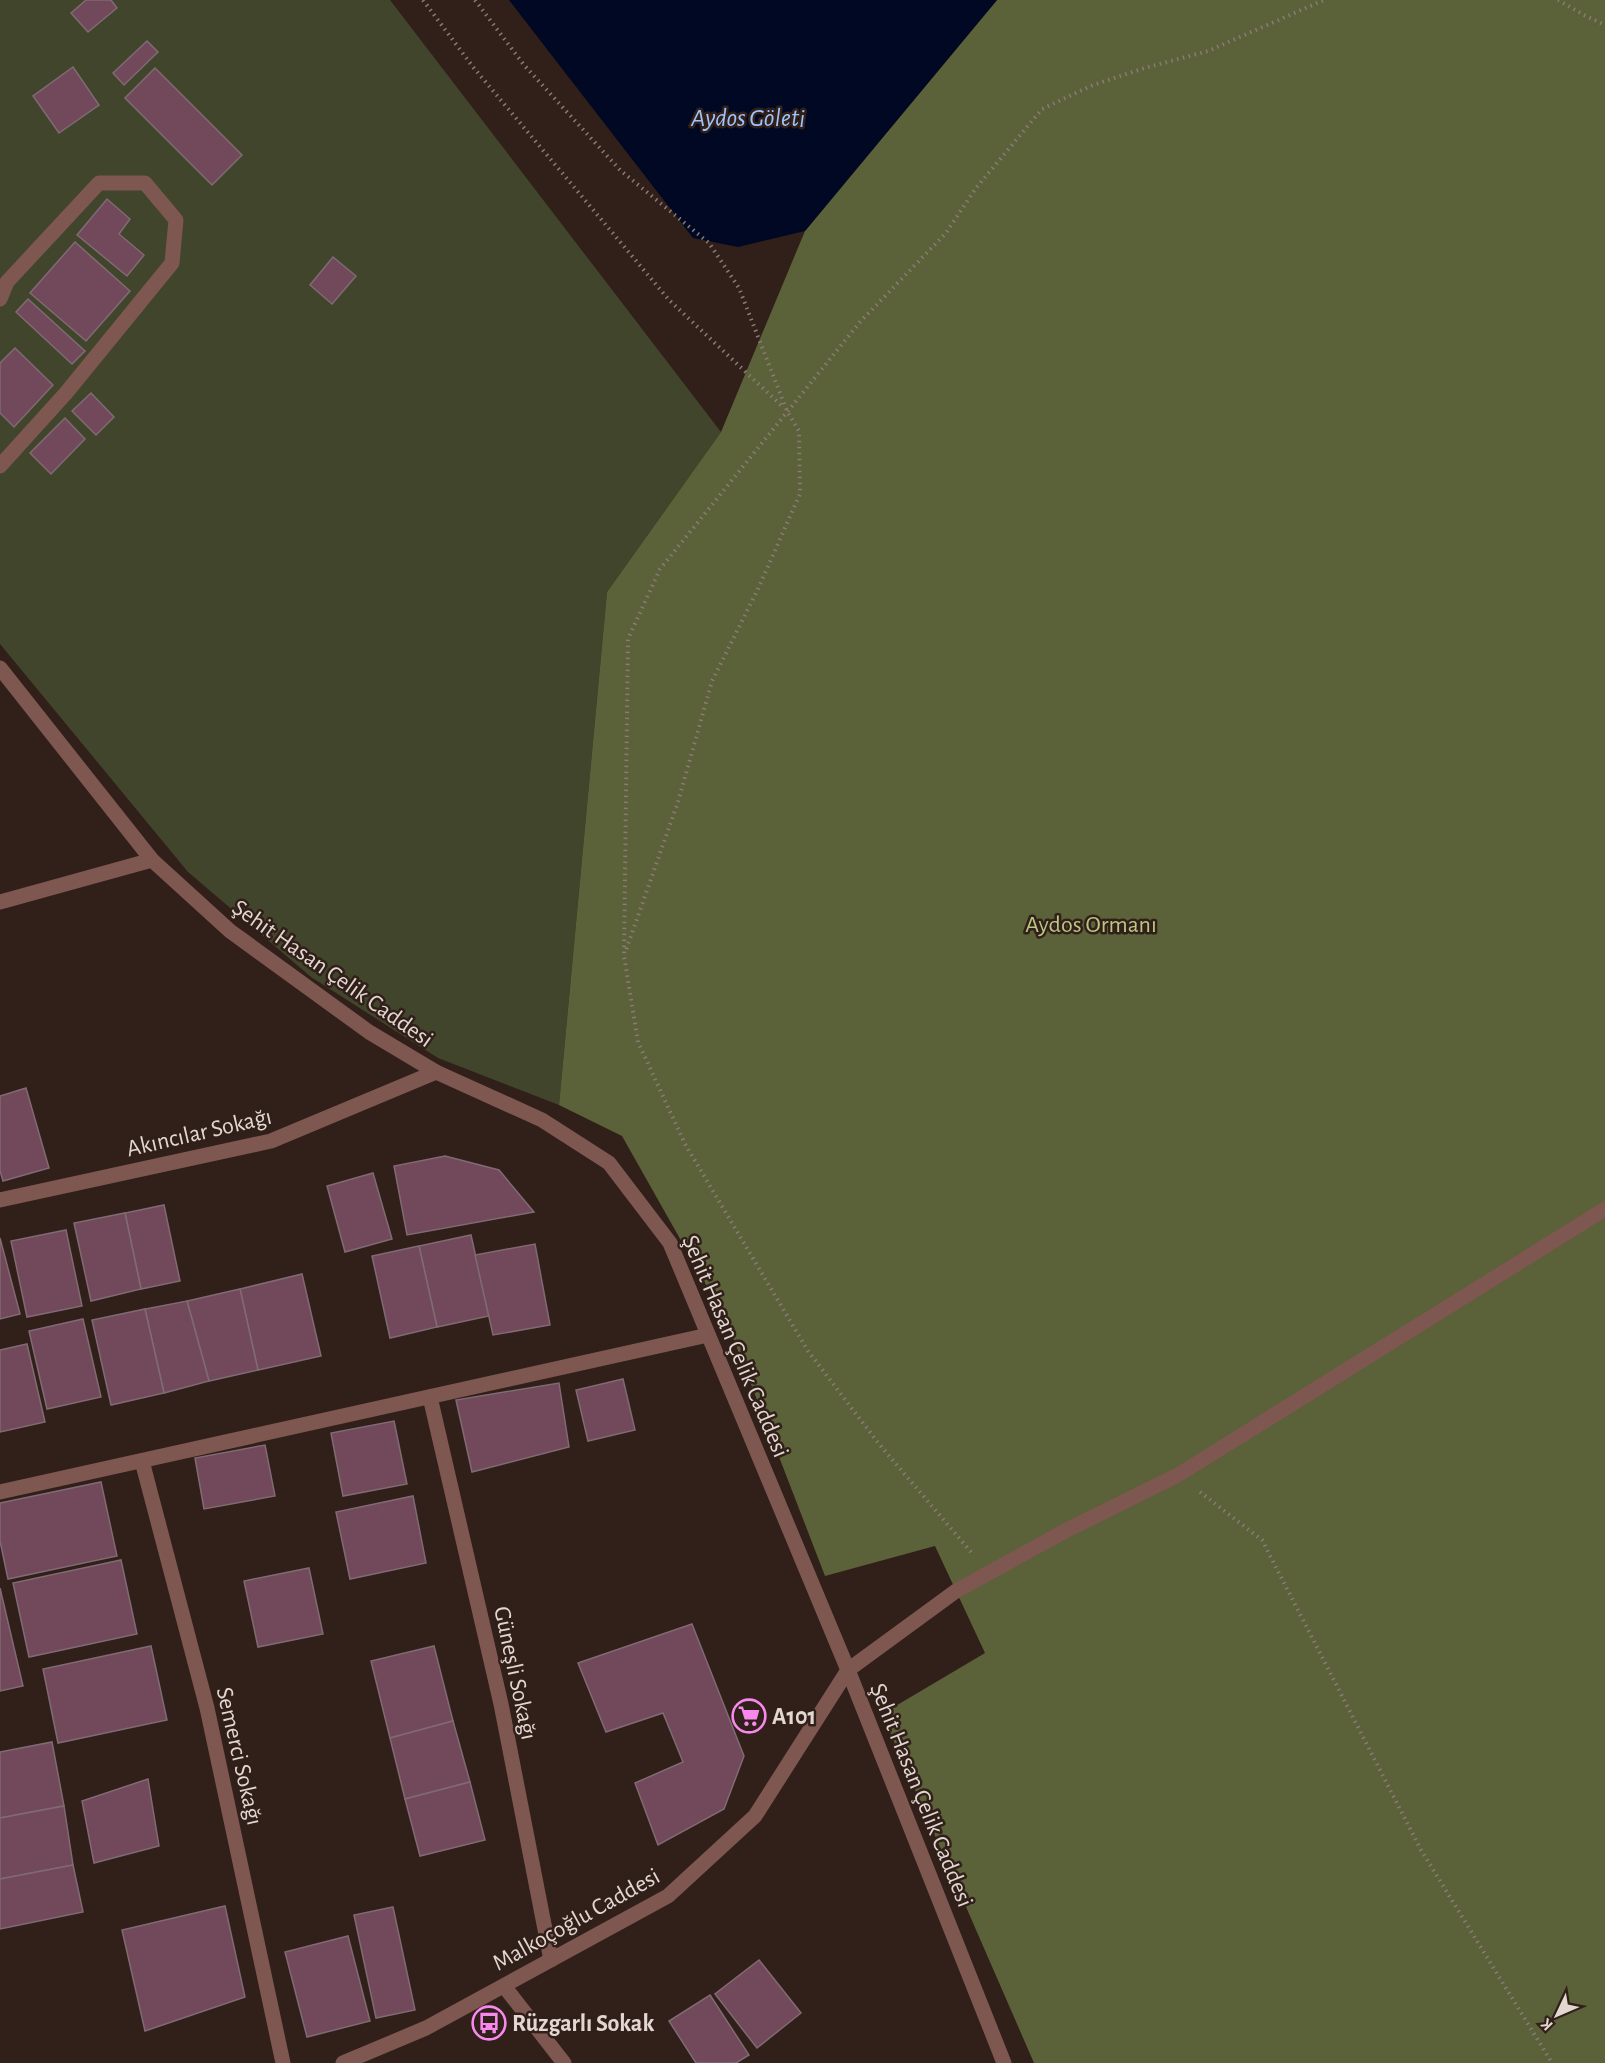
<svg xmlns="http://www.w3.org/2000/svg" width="1605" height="2063" viewBox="0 0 1605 2063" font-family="'Alegreya Sans',sans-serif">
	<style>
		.green { fill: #40452c }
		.forest { fill: #5b6138 }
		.water { fill: #000823 }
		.building { fill: #71495b; stroke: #806a73; stroke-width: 1.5 }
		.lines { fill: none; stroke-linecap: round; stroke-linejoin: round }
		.path { stroke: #8a7b76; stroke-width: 4; stroke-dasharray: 1.5 4.5; stroke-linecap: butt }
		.minor { stroke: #7f5751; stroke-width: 15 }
		.labels { text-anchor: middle; stroke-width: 5; stroke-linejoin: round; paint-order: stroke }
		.park-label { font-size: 24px; fill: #bac681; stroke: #311f19 }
		.street-label { font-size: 24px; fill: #e3d7d2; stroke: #311f19 }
		.poi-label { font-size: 24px; font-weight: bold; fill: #e3d7d2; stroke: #311f19; text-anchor: start }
		.water-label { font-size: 26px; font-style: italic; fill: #9fc3fd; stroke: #311f19 }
	</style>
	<rect width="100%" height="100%" fill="#311f19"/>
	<polygon class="green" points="0,0 390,0 721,432 607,592 559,1105 438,1058 311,977 188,872 0,644"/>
	<polygon class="forest" points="997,0 1605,0 1605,2063 1034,2063 882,1714 985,1653 935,1546 825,1576 727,1322 622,1136 559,1105 607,592 721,432 805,231"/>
	<polygon class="water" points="509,0 997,0 805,231 738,247 693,238"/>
	<g class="building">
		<polygon points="86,0 111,0 117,8 88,32 71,13"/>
		<polygon points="147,41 158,52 124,85 113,73"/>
		<polygon points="73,67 99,105 59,133 33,96"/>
		<polygon points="155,68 242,155 212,185 125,98"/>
		<polygon points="107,199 130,219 119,234 144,255 127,276 77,235"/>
		<polygon points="75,242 130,291 86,341 30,293"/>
		<polygon points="333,257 356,276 332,304 310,285"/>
		<polygon points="28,299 85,351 72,364 16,312"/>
		<polygon points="15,348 53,385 14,427 0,413 0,363"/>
		<polygon points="91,393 114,417 96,435 72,411"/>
		<polygon points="65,418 85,439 51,474 30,453"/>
		<polygon points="26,1088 49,1168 3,1181 0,1171 0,1096"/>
		<polygon points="445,1156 499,1170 534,1212 407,1235 394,1166"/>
		<polygon points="373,1173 392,1239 345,1252 327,1186"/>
		<polygon points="164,1205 180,1281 141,1289 125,1213"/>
		<polygon points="125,1213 141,1289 91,1301 74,1223"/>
		<polygon points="66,1230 82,1306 27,1317 11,1241"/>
		<polygon points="471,1235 489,1316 437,1327 419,1246"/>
		<polygon points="0,1238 20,1314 0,1319"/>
		<polygon points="535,1244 550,1325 493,1335 475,1255"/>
		<polygon points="419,1246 437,1327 390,1338 372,1256"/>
		<polygon points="302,1274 321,1356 258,1370 240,1289"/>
		<polygon points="240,1289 258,1370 209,1381 187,1301"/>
		<polygon points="187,1301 209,1381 164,1393 145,1309"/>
		<polygon points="145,1309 164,1393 111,1405 92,1320"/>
		<polygon points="83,1319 101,1397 47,1409 29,1331"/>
		<polygon points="27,1344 45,1422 0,1432 0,1350"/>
		<polygon points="623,1379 635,1430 588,1441 576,1390"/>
		<polygon points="559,1383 569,1447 472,1472 456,1400"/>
		<polygon points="394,1421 407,1484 343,1496 331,1433"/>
		<polygon points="265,1445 275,1496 204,1509 195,1458"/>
		<polygon points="101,1482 117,1556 8,1579 0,1541 0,1503"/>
		<polygon points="413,1496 426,1563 350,1579 336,1512"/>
		<polygon points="121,1560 137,1634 29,1657 13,1583"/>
		<polygon points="309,1568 323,1634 258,1647 244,1581"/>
		<polygon points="0,1588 23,1686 0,1691"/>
		<polygon points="692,1624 744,1756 724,1809 658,1845 635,1783 683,1762 663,1713 606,1732 578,1663"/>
		<polygon points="151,1646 167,1720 58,1743 43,1669"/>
		<polygon points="434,1646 453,1721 390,1738 371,1661"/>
		<polygon points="453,1721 470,1782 405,1799 390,1738"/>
		<polygon points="52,1742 64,1806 0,1818 0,1752"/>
		<polygon points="148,1779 159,1846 94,1863 82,1801"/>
		<polygon points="470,1782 485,1840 420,1856 405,1799"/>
		<polygon points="64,1806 73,1865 0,1879 0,1818"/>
		<polygon points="73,1865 83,1912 0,1929 0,1879"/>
		<polygon points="225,1906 245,1997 145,2031 122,1930"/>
		<polygon points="393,1907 415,2010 376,2018 354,1915"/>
		<polygon points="348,1936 370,2021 307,2037 285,1952"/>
		<polygon points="759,1960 801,2013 757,2048 715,1994"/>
		<polygon points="710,1995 749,2055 736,2063 696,2063 669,2021"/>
	</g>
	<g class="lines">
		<g class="path">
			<polyline points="423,0 473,67 669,300 784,408"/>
			<polyline points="475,0 524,65 620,170 709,243 739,288 787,411 799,431 800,494 757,591 712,681 678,802 625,953"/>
			<polyline points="1558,0 1584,15 1605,25"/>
			<polyline points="1200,1492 1262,1540 1421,1850 1552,2063"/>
			<polyline points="971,1552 879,1444 808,1351 685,1144 638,1042 624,956 628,639 660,569 860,322 946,233 976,188 1042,109 1093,85 1145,68 1208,51 1324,0"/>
		</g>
		<g class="minor">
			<polyline points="0,299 7,282 99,183 145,183 176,220 172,263 66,393 0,466"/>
			<polyline points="0,668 152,860 230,931 369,1032 436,1072 542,1120 609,1163 670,1243 848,1670 1004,2063"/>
			<polyline points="0,902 152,860"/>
			<polyline points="0,1200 271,1141 436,1072"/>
			<polyline points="430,1397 501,1704 551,1960"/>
			<polyline points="142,1461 207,1708 283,2063"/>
			<polyline points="0,1492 708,1335"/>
			<polyline points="504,1986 564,2063"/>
			<polyline points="343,2063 426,2028 668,1896 755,1816 848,1670 956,1591 1065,1531 1178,1475 1605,1209"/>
		</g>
	</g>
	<defs>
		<g id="supermarket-ring" transform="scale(1.725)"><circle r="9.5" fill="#311f19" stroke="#f788ec" stroke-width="1.5"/><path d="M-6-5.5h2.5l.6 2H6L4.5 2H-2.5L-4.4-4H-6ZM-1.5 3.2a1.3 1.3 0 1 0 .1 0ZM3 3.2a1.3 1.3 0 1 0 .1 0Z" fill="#f788ec"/></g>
		<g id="bus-ring" transform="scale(1.725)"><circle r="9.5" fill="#311f19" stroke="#f788ec" stroke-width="1.5"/><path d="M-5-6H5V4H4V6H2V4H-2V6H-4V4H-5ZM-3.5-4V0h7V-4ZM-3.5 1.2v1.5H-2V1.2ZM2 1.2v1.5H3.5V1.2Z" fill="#f788ec"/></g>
	</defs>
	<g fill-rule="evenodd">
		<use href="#supermarket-ring" x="749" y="1716"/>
		<use href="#bus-ring" x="489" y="2023"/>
	</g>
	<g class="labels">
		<g class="park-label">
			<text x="1091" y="932">Aydos Ormanı</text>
		</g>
		<g class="street-label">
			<text transform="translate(333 973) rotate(35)" y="8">Şehit Hasan Çelik Caddesi</text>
			<text transform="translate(199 1132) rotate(-13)" y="8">Akıncılar Sokağı</text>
			<text transform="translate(736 1346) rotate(67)" y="8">Şehit Hasan Çelik Caddesi</text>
			<text transform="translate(516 1673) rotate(78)" y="8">Güneşli Sokağı</text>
			<text transform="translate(240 1756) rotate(77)" y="8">Semerci Sokağı</text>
			<text transform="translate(922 1795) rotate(68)" y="8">Şehit Hasan Çelik Caddesi</text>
			<text transform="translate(576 1919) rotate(-29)" y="8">Malkoçoğlu Caddesi</text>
		</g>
		<g class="poi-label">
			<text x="772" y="1724">A101</text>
			<text x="512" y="2031">Rüzgarlı Sokak</text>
		</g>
		<g class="water-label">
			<text x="748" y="126">Aydos Göleti</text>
		</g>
	</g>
	<g transform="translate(1557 2015) rotate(226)" stroke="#311f19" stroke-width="4.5" paint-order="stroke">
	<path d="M0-4.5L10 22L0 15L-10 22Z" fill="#e3d7d2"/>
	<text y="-9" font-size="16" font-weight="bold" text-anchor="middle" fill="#e3d7d2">K</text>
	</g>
</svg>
